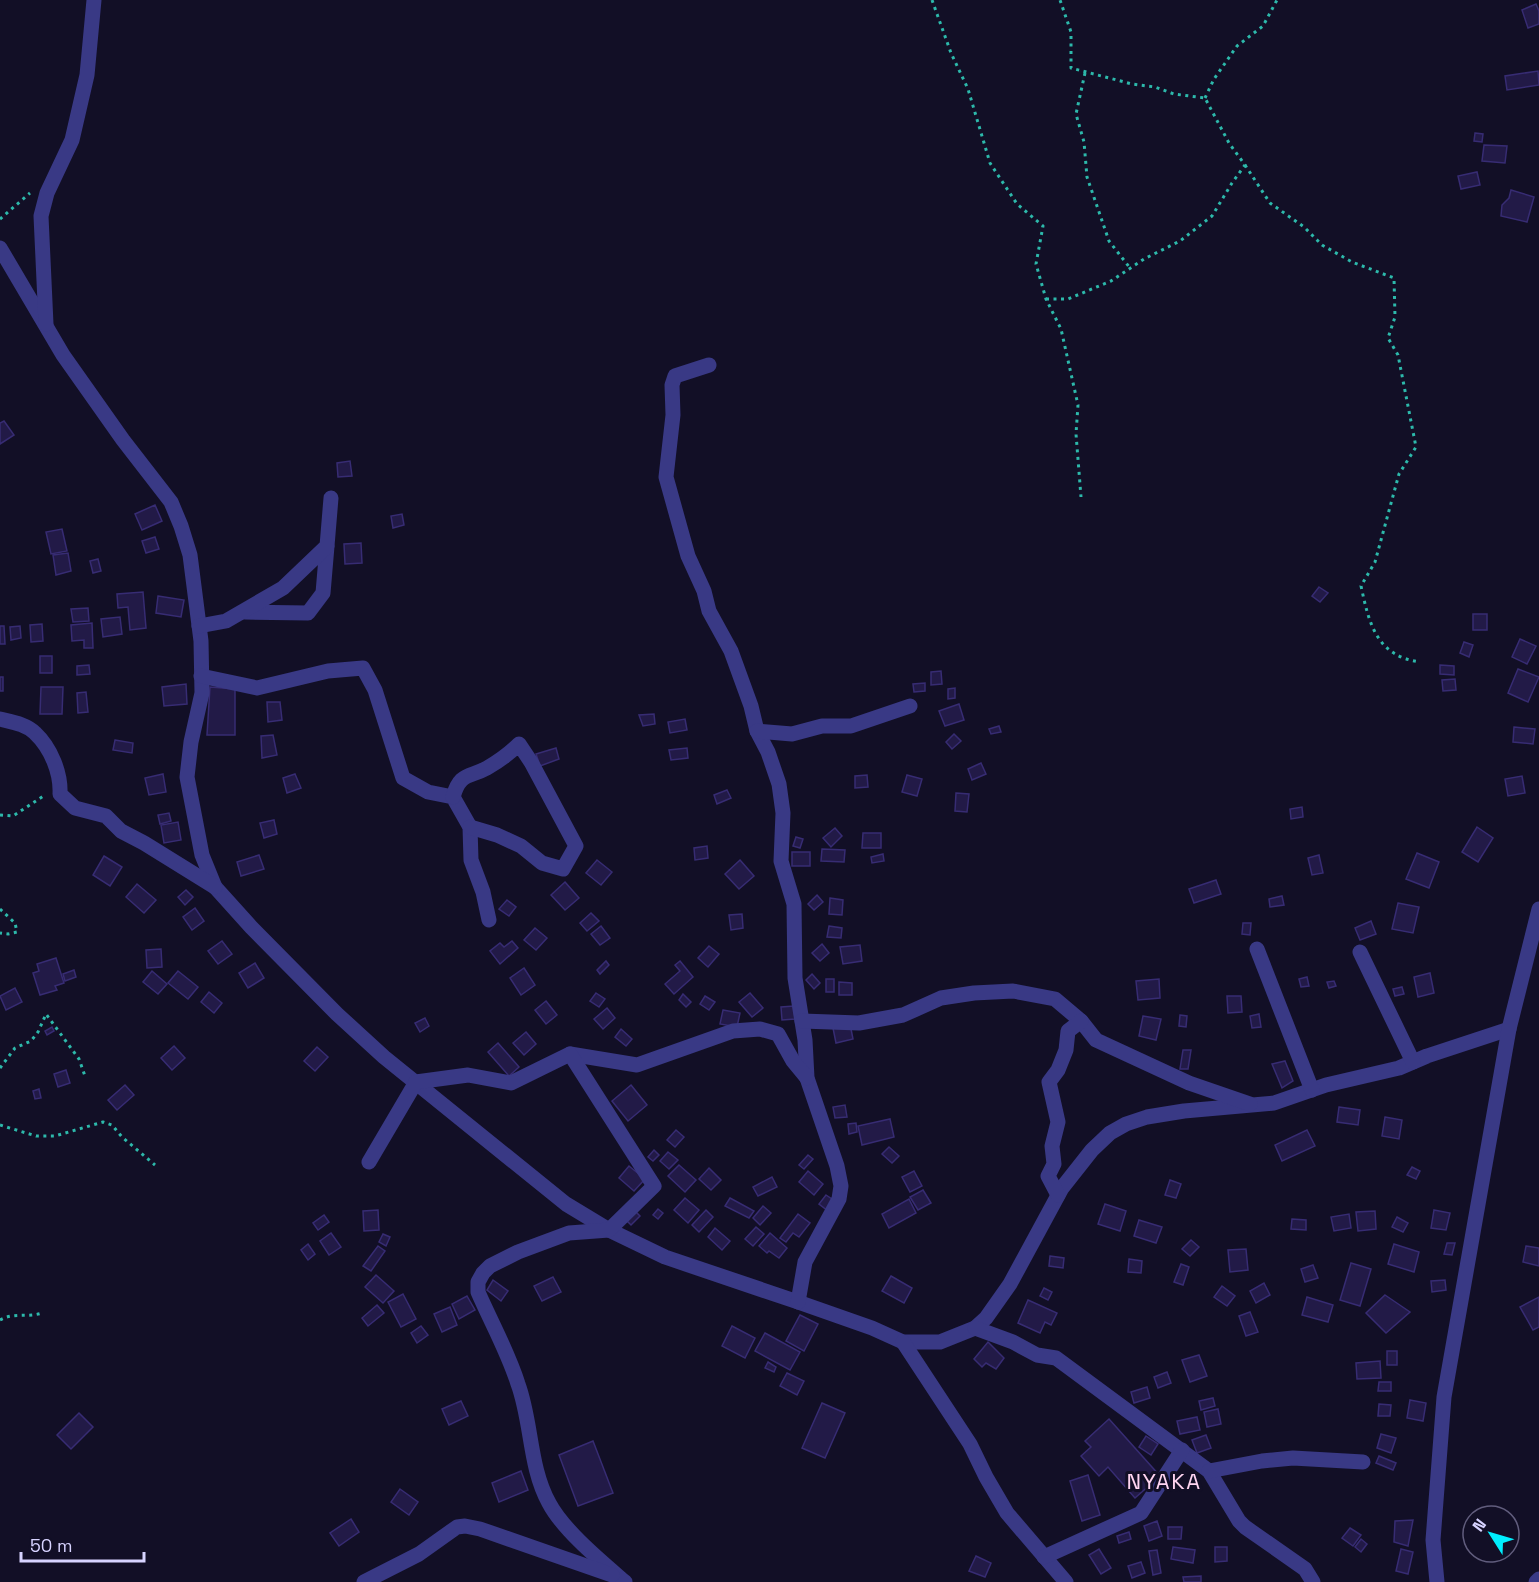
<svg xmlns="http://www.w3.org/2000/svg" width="1539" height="1582" viewBox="0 0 1539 1582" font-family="'Space Grotesk',sans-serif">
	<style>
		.building { fill: #221a47; stroke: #372c73; stroke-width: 1.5 }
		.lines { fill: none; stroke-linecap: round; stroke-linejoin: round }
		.path { stroke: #2db9ab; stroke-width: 3; stroke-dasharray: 3 4.5; stroke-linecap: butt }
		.minor { stroke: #393985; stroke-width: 15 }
		.labels { text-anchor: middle; stroke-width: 6; stroke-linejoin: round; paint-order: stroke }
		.quarter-label { font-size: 22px; letter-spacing: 1.5px; fill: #ffd5f1; stroke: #120f26 }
	</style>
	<rect width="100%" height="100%" fill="#120f26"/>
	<g class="building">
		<polygon points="1536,4 1539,11 1539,24 1528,28 1522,10"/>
		<polygon points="1538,71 1539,85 1507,90 1505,76"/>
		<polygon points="1475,133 1483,134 1482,142 1474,141"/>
		<polygon points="1484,145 1507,146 1505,163 1482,161"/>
		<polygon points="1477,172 1480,185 1461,189 1458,176"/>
		<polygon points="1511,190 1534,197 1527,222 1501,216 1502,205 1509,198"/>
		<polygon points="4,421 14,435 0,444 0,423"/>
		<polygon points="350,461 352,476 338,477 337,463"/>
		<polygon points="155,505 162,521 142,530 135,514"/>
		<polygon points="402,514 404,525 393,528 391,516"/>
		<polygon points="62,529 67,551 51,554 46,532"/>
		<polygon points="155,537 159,549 146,553 142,541"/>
		<polygon points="361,543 362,563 345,564 344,544"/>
		<polygon points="68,553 71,571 56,575 53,555"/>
		<polygon points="98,559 101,571 93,573 90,561"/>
		<polygon points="1319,587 1328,593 1320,602 1312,596"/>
		<polygon points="143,592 146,628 130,630 128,607 118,608 117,594"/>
		<polygon points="158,596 184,600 181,617 156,613"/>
		<polygon points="88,608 89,621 73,622 71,609"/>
		<rect x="1473" y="614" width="14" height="16"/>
		<polygon points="120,617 122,634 103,637 101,619"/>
		<polygon points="92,623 93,648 84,648 84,640 72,641 71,625"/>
		<polygon points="42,624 43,641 31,642 30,625"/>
		<polygon points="0,626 4,626 5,644 0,644"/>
		<polygon points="20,626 21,638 11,640 10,627"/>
		<polygon points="1520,639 1536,646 1527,664 1512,657"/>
		<polygon points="1464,642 1473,645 1469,657 1460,653"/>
		<rect x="40" y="656" width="12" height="17"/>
		<polygon points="89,665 90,674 77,675 77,666"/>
		<polygon points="1440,665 1454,666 1454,675 1440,674"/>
		<polygon points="1518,669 1539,677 1528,702 1508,693"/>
		<polygon points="941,671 942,684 931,685 931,672"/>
		<rect x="0" y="677" width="3" height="14"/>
		<polygon points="1455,679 1456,690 1443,691 1442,680"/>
		<polygon points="925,683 925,691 914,692 913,684"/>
		<polygon points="186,684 187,704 164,706 162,687"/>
		<polygon points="41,687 63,687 62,714 40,714"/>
		<polygon points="210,687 235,689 235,735 207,735"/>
		<polygon points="955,688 955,698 948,699 948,689"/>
		<polygon points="86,692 88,712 78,713 77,693"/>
		<polygon points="267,702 280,702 282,720 268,722"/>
		<polygon points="959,704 964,720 945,726 939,711"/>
		<polygon points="654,714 655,724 643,726 639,715"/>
		<polygon points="685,719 687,730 670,733 668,722"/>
		<polygon points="999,726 1001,732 991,734 989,729"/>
		<polygon points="1514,727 1535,729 1533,744 1513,742"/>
		<polygon points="954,734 961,741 952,749 946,742"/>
		<polygon points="273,735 277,755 262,758 261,736"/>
		<polygon points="115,740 133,743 132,753 113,750"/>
		<polygon points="556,748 559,759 540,766 536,754"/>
		<polygon points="687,748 688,758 671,760 669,750"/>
		<polygon points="981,763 986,774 972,780 968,769"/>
		<polygon points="163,774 166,792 149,795 145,778"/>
		<polygon points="295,774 301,788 287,793 283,778"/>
		<polygon points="867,775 868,787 855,788 855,776"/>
		<polygon points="907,775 922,779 917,796 902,792"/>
		<polygon points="1522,776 1525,793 1508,796 1505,779"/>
		<polygon points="727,790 731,798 717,804 714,795"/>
		<polygon points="956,793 969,794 967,812 955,811"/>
		<polygon points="1302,807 1303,817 1291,819 1290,809"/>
		<polygon points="169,813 171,821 160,824 158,815"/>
		<polygon points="274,820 277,834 264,838 260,823"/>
		<polygon points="178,822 181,840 164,843 161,825"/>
		<polygon points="1477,827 1493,838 1478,862 1462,852"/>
		<polygon points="835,828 842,836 831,847 823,838"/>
		<polygon points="863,833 881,833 881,848 862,848"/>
		<polygon points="796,837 803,839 800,848 793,846"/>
		<polygon points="707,846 708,858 695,860 694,848"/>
		<polygon points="822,849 845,850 844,862 821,861"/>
		<rect x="792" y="852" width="18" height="14"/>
		<polygon points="1417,853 1439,862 1429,888 1406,879"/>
		<polygon points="883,854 884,861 872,863 871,857"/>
		<polygon points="259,855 264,869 241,876 237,862"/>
		<polygon points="1319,855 1323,873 1312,875 1308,858"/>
		<polygon points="104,856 122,867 110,886 93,875"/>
		<polygon points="597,860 612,872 601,885 586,873"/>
		<polygon points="740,860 754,876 739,889 725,874"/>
		<polygon points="1216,880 1221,894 1194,903 1189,889"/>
		<polygon points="565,882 579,898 565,910 551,895"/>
		<polygon points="137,884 156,900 144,913 126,897"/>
		<polygon points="186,890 193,897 185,905 178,897"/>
		<polygon points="817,895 823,902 814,910 808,904"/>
		<polygon points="1282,896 1284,905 1270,907 1269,899"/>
		<polygon points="830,898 843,900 842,915 829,914"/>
		<polygon points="507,900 516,907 509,916 499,909"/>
		<polygon points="1398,903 1419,907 1413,933 1392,929"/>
		<polygon points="195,908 204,921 192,930 183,917"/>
		<polygon points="591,913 599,921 587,931 580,923"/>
		<polygon points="742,914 743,928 731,930 729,915"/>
		<polygon points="1371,921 1376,934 1360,940 1355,928"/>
		<polygon points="1243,923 1251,923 1250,935 1242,934"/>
		<polygon points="601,926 610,938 600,945 591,934"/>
		<polygon points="829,926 842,928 841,938 827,937"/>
		<polygon points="535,928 547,938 536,950 524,940"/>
		<polygon points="222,941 232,954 218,964 208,951"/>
		<polygon points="512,941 518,948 500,964 490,951 500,943 504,947"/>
		<polygon points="822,944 829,953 820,961 812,953"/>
		<polygon points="860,945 862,961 843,964 840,947"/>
		<polygon points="709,946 719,954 708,967 698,958"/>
		<polygon points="161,949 162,967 147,968 146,950"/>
		<polygon points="56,958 64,983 55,986 57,990 40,995 33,973 39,971 37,964"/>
		<polygon points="606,961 609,965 600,974 597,970"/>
		<polygon points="680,961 693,977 674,994 665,984 680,971 675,965"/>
		<polygon points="255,963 264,978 248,988 239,973"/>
		<polygon points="524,968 535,985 521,995 510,978"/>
		<polygon points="74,970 76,977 65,981 63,974"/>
		<polygon points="152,971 167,984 158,994 143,982"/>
		<polygon points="178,971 198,987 188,999 168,983"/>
		<polygon points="1430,973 1434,993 1418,997 1414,977"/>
		<polygon points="812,974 820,983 814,989 806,980"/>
		<polygon points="1307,977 1309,986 1301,987 1299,979"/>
		<rect x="826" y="979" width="8" height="13"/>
		<polygon points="1159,979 1160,998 1138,1000 1136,981"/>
		<polygon points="1334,981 1336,986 1329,988 1327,982"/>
		<polygon points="839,982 852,983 852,995 839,995"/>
		<polygon points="1402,987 1404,994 1395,996 1393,989"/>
		<polygon points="15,988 22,1002 6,1010 0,996"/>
		<polygon points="209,992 222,1003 214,1013 201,1002"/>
		<polygon points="596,993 605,999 599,1007 590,1001"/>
		<polygon points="750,993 763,1008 752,1017 739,1002"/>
		<polygon points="683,994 691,1002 686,1007 679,1000"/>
		<polygon points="705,996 715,1002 709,1010 700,1004"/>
		<polygon points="1227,996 1241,996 1242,1012 1228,1013"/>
		<polygon points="546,1001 557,1015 546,1024 535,1010"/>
		<polygon points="794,1006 795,1019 782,1020 781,1007"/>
		<polygon points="607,1008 615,1018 603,1029 594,1019"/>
		<polygon points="723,1010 740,1013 737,1027 720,1024"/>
		<polygon points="1259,1014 1261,1027 1252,1028 1250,1016"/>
		<polygon points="1180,1015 1187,1016 1186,1027 1179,1026"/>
		<polygon points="1143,1016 1161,1019 1156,1040 1139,1036"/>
		<polygon points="425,1018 429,1026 420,1032 415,1023"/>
		<polygon points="850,1024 853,1039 836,1043 833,1028"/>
		<polygon points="52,1027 54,1031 47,1035 45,1031"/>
		<polygon points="621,1029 632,1039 626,1046 615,1037"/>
		<polygon points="526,1032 536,1044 524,1055 513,1043"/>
		<polygon points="498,1043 519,1067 509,1076 488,1052"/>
		<polygon points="174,1046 185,1058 172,1070 161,1058"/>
		<polygon points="317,1047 328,1057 315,1071 304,1061"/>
		<polygon points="1183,1050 1191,1050 1188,1069 1180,1069"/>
		<polygon points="1285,1061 1293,1081 1282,1088 1272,1064"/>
		<polygon points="66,1070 70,1083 58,1087 54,1074"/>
		<polygon points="125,1085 134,1095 117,1110 108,1100"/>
		<polygon points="631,1085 647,1105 628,1121 612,1101"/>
		<polygon points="39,1089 41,1098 35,1099 33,1091"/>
		<polygon points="845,1105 847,1117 835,1118 833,1107"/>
		<polygon points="1339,1107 1360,1110 1358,1125 1337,1122"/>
		<polygon points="1385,1117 1402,1120 1399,1139 1382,1136"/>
		<polygon points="890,1119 894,1137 862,1145 858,1126"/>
		<polygon points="856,1123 857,1132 849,1134 848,1124"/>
		<polygon points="676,1130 684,1137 675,1147 667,1140"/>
		<polygon points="1307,1130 1315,1146 1282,1161 1275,1145"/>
		<polygon points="889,1147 899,1156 892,1163 882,1154"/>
		<polygon points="654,1150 659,1155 653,1161 648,1157"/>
		<polygon points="668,1152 678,1160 669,1169 660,1161"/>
		<polygon points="808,1155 813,1159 804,1169 799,1165"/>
		<polygon points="679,1165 696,1180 685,1192 668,1176"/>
		<polygon points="629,1166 645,1179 634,1191 619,1178"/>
		<polygon points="1412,1167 1420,1171 1416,1179 1407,1175"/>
		<polygon points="709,1168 721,1180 711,1190 699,1179"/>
		<polygon points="808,1171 823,1184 814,1195 799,1182"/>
		<polygon points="914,1171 922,1186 910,1192 902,1177"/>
		<polygon points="772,1177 777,1187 758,1196 753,1187"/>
		<polygon points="1170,1180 1181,1184 1176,1198 1165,1195"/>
		<polygon points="923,1190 931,1203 918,1210 910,1197"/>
		<polygon points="826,1195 835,1201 828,1211 819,1204"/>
		<polygon points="685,1198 699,1210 688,1223 674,1210"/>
		<polygon points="730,1198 754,1211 749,1218 725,1206"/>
		<polygon points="909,1199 916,1213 889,1228 882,1214"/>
		<polygon points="1105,1204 1126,1211 1120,1231 1098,1224"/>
		<polygon points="763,1206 771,1213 760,1225 753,1218"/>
		<polygon points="658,1209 663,1213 658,1219 653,1215"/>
		<polygon points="378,1210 379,1230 364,1231 363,1211"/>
		<polygon points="706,1210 713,1217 699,1232 692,1225"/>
		<polygon points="1434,1210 1450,1213 1446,1230 1431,1228"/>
		<polygon points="635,1211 640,1216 631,1225 626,1220"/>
		<polygon points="1375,1211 1376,1229 1358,1231 1356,1212"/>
		<polygon points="798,1214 810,1223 799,1237 793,1233 786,1242 780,1238"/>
		<polygon points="1349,1214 1351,1228 1334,1231 1331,1217"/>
		<polygon points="324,1215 329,1222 318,1230 313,1223"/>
		<polygon points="1397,1217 1408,1223 1403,1232 1392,1227"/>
		<polygon points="1292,1219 1306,1220 1306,1230 1291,1229"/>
		<polygon points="1139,1220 1162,1227 1156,1243 1134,1236"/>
		<polygon points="756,1227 764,1234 753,1246 745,1239"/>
		<polygon points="715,1228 730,1241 722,1250 708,1237"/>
		<polygon points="331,1233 341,1247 329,1255 320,1241"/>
		<polygon points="770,1233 787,1248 779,1258 769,1251 767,1253 759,1246"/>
		<polygon points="383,1234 390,1237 386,1246 379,1242"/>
		<polygon points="1191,1240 1199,1247 1190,1256 1182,1249"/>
		<polygon points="1447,1243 1455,1243 1452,1255 1444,1254"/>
		<polygon points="308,1244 315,1254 308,1260 301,1250"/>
		<polygon points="1394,1244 1419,1252 1414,1272 1388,1264"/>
		<polygon points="378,1246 385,1251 371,1271 363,1266"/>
		<polygon points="1526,1246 1539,1248 1539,1266 1523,1262"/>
		<polygon points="1246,1249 1248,1270 1230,1272 1228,1250"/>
		<polygon points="1050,1256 1064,1258 1063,1268 1049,1266"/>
		<polygon points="1129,1259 1142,1261 1141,1273 1128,1272"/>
		<polygon points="1351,1263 1371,1269 1360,1306 1340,1300"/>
		<polygon points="1181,1264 1189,1267 1183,1285 1174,1282"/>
		<polygon points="1313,1265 1318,1278 1305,1282 1301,1269"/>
		<polygon points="376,1275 394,1291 383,1303 365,1287"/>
		<polygon points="891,1276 912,1288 904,1303 882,1291"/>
		<polygon points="553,1277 561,1292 542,1301 534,1286"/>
		<polygon points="493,1280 508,1291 501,1301 487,1290"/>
		<polygon points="1445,1280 1446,1290 1432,1292 1431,1281"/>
		<polygon points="1264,1283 1270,1295 1256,1303 1250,1291"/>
		<polygon points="1222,1286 1235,1296 1227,1306 1214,1297"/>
		<polygon points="1044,1288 1052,1292 1048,1300 1040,1296"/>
		<polygon points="403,1294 416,1319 401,1327 388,1302"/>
		<polygon points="1385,1295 1410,1312 1386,1333 1366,1313"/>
		<polygon points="467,1296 475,1310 459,1319 452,1304"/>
		<polygon points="1307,1297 1333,1305 1328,1322 1302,1315"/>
		<polygon points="1539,1297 1539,1327 1533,1330 1520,1307"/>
		<polygon points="1028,1300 1057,1313 1051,1325 1045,1322 1040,1333 1018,1323"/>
		<polygon points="377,1305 384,1313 368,1326 362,1318"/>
		<polygon points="450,1307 457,1325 442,1332 434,1314"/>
		<polygon points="1250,1312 1258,1332 1246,1336 1239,1316"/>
		<polygon points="800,1315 818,1324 804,1351 786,1341"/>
		<polygon points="421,1326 428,1335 417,1343 411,1333"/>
		<polygon points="732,1326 755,1338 745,1358 722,1346"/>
		<polygon points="765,1333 800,1352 790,1370 755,1351"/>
		<polygon points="988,1342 1004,1358 996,1369 986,1363 982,1367 974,1359"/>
		<rect x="1387" y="1351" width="10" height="14"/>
		<polygon points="1199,1355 1207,1376 1190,1382 1182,1360"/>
		<polygon points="1380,1361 1381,1378 1357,1379 1356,1363"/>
		<polygon points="768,1362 776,1367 774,1372 765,1368"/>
		<polygon points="1167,1372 1171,1383 1158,1388 1154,1377"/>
		<polygon points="787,1373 804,1381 797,1395 780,1386"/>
		<polygon points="1379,1382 1391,1382 1391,1391 1378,1391"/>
		<polygon points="1147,1387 1150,1398 1134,1403 1131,1392"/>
		<polygon points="1213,1398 1215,1406 1201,1410 1199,1401"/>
		<polygon points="1410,1400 1426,1403 1423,1421 1407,1418"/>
		<polygon points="461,1401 468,1416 449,1425 442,1409"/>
		<polygon points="822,1403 845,1413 825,1458 802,1448"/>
		<polygon points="1379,1404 1391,1405 1390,1416 1378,1416"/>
		<polygon points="1218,1409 1221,1424 1207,1427 1204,1412"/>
		<polygon points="79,1413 93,1427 71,1449 57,1435"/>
		<polygon points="1197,1417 1200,1430 1180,1434 1177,1421"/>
		<polygon points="1109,1419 1160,1476 1135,1498 1108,1467 1099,1476 1081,1456 1091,1447 1085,1441"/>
		<polygon points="1381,1434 1396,1438 1391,1453 1377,1448"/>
		<polygon points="1206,1435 1211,1448 1197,1453 1192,1440"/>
		<polygon points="1146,1436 1158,1444 1151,1455 1139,1447"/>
		<polygon points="593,1441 613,1493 578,1506 559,1455"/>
		<polygon points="1379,1456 1396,1463 1393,1470 1376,1463"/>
		<polygon points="521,1471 528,1490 499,1502 492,1483"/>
		<polygon points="1088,1475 1100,1515 1082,1521 1070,1481"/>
		<polygon points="400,1489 418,1502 409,1515 391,1502"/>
		<polygon points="351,1519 359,1532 339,1546 330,1533"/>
		<polygon points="1413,1520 1408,1546 1394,1542 1395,1521"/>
		<polygon points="1157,1521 1162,1536 1149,1541 1144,1526"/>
		<polygon points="1168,1527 1182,1527 1181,1539 1168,1539"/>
		<polygon points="1350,1528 1361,1535 1353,1546 1342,1538"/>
		<polygon points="1129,1532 1131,1539 1119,1543 1117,1536"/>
		<polygon points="1361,1539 1367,1544 1361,1552 1355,1547"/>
		<polygon points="1173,1547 1195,1550 1193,1563 1171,1559"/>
		<polygon points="1215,1547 1227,1547 1227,1561 1215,1562"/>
		<polygon points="1099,1549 1111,1568 1101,1574 1089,1555"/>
		<polygon points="1401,1549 1413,1552 1408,1574 1396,1571"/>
		<polygon points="1157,1550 1161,1573 1153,1575 1149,1551"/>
		<polygon points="976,1556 991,1563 985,1577 969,1571"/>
		<polygon points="1141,1562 1145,1573 1132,1578 1128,1566"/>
		<polygon points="1201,1576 1201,1582 1184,1582 1183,1577"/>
	</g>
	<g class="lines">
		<g class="path">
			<polyline points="932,0 951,53 968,89 990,163 1017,204 1043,226 1036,264 1046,299 1061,329 1078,405 1076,434 1081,497"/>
			<polyline points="1085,73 1076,114 1084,142 1087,177 1109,241 1130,268"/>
			<polyline points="1205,98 1214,79 1237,46 1263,26 1277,0"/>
			<path d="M1245 165 1270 203 1304 227 1322 245 1352 262 1394 278 1395 317 1388 338 1398 355 1416 447 1399 474 1375 562 1361 586C1369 623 1376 656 1420 662"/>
			<polyline points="0,219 30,193"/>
			<polyline points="1046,299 1068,299 1111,281 1144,259 1180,241 1212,216 1232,183 1245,165 1229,143 1205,98 1174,94 1155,87 1132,84 1071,68 1071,32 1060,0"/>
			<polyline points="0,815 13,816 45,795"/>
			<polyline points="0,909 15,923 17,932 8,934 0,933"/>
			<polyline points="0,1068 15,1048 31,1041 38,1032 46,1014 79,1059 85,1076"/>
			<polyline points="0,1125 36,1136 55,1136 103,1122 112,1125 122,1137 155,1165"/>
			<path d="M0 1320C14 1312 27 1318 42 1313"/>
		</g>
		<g class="minor">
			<polyline points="0,248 63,355 123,440 171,502 181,526 190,555 201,641 202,693 191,742 187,777 202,855 215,887 251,927 337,1014 384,1057 566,1204 609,1230 665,1257 798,1302 872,1328 903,1342 940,1342 975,1328 986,1318 1010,1284 1062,1188 1092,1150 1110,1133 1126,1124 1147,1117 1184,1111 1274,1103 1326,1085 1399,1068 1427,1056 1509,1029"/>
			<polyline points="46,324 41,216 47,193 72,140 87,75 94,0"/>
			<polyline points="709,365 675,376 672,385 673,415 666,477 688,556 704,591 709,611 731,651 751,706 757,731 768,752 779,784 783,813 781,861 794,904 795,978 805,1040 807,1078 837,1166 841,1186 839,1199 805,1262 798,1302"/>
			<polyline points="245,612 308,613 323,593 327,546"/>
			<polyline points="199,626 226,621 283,588 327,546 331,498"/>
			<polyline points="201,676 257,688 328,671 363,668 375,690 403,778 428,792 453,797 470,827 471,860 483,892 489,920"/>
			<path d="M0 719C12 722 26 724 35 733 51 748 61 773 60 794L75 808 106 816 121 831 144 843 215 887"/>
			<polyline points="757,731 792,734 822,726 851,726 910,706"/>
			<path d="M453 797C460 772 469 778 487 768 499 761 509 754 519 744L531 762 576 846 563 869 542 863 521 846 497 835 470 827"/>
			<polyline points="1257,949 1312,1090"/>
			<polyline points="1360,952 1413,1062"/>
			<polyline points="802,1021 859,1023 903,1015 941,998 974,993 1013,991 1055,999 1081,1021 1096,1040 1189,1083 1250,1104"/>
			<polyline points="570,1054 637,1065 733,1031 760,1029 778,1034 793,1061 807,1078"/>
			<path d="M369 1162 416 1082 468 1075 511 1083 570 1054 654 1186 609 1230 569 1233 518 1252 490 1266 483 1273 478 1282V1292C491 1322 508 1352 518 1384 532 1422 529 1467 549 1503 563 1530 602 1562 625 1582"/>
			<polyline points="1058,1195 1048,1176 1054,1164 1052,1146 1058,1122 1049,1082 1058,1070 1066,1050 1068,1031 1081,1021"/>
			<polyline points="975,1328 1013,1342 1037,1355 1056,1358 1209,1471 1239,1521 1245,1527 1305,1569 1313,1582"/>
			<polyline points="903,1342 970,1444 986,1477 1007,1513 1066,1582"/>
			<polyline points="1209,1471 1262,1461 1293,1458 1363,1462"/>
			<polyline points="1044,1557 1141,1513 1182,1450"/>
			<polyline points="364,1582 419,1554 457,1527 465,1526 480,1529 612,1575"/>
			<polyline points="1437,1582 1433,1540 1444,1397 1509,1029 1539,909"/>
			<polyline points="1536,1582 1539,1579"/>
		</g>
	</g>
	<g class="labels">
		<g class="quarter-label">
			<text x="1164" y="1489">NYAKA</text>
		</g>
	</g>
	<g transform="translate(1491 1534) rotate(307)"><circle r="28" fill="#120f26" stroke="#615d7d" stroke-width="1.5"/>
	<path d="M0-4.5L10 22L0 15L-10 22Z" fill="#00eefe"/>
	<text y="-9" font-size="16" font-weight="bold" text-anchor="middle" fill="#d7d3ff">N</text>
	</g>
	<path d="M21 1552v9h123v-9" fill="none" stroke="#d7d3ff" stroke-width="3"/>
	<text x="30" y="1552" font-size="18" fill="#d7d3ff" stroke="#120f26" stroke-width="4.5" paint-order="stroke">50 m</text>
</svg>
